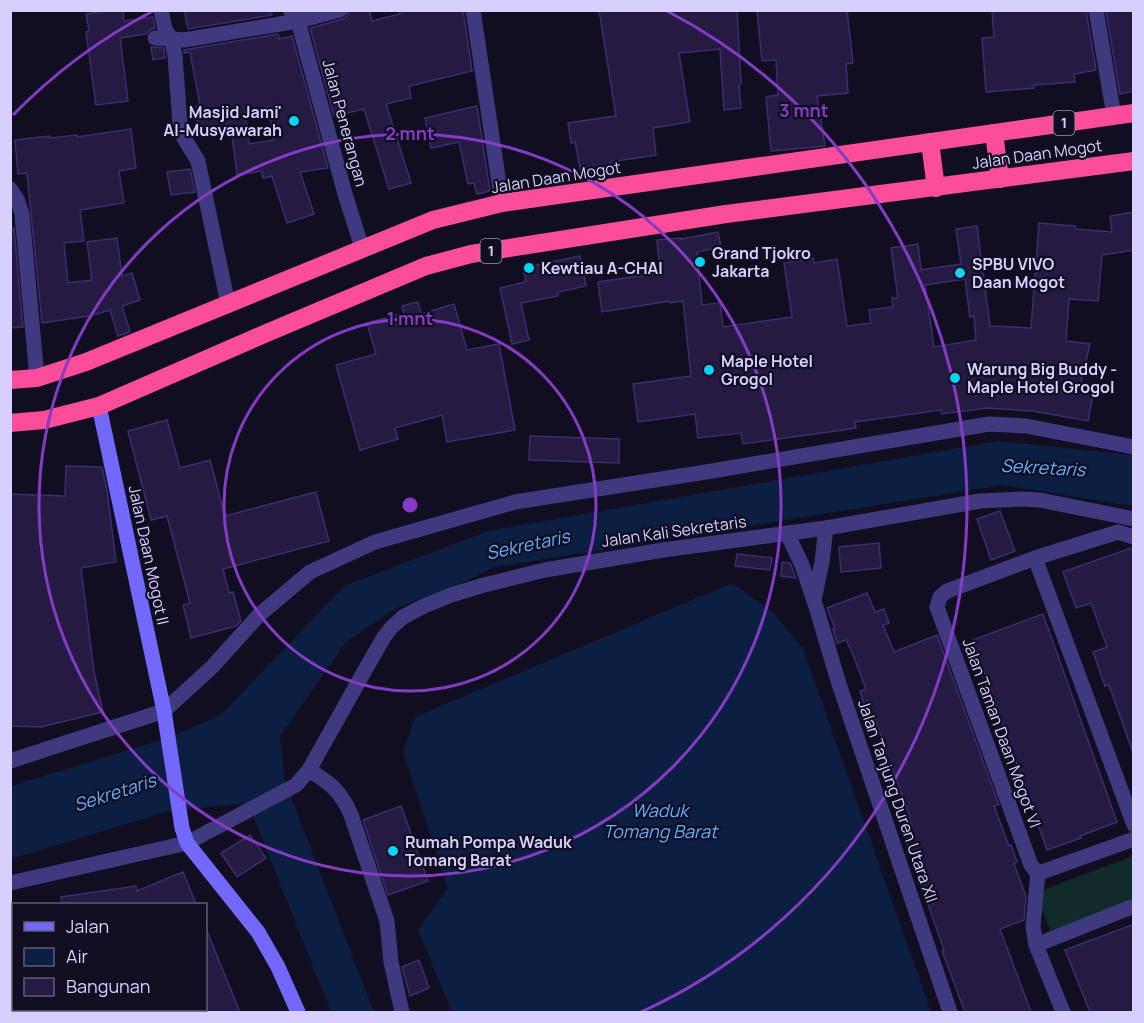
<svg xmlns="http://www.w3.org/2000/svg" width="1144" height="1023" viewBox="0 0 1144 1023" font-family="Manrope,sans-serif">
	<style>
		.green { fill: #112b2b }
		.water { fill: #0c1e42 }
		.building { fill: #241a42; stroke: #3c2d6e; stroke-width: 1.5; fill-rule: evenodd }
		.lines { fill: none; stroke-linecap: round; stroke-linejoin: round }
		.street { stroke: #3f3a80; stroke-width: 15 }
		.secondary { stroke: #7268fc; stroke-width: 15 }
		.highway { stroke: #fc4d9a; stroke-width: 18 }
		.ring { fill: none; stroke: #843cc5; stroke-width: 3 }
		.poi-dot { fill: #05d4f5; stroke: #120e22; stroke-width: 2 }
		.labels { text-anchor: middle; stroke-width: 4.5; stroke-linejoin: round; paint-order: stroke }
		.shield { fill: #120e22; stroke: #9c95bc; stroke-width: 1.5 }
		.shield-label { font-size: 15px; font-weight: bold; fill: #d7cffe }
		.poi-label { font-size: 16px; font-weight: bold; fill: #d7cffe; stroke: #120e22; text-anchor: start }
		.street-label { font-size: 16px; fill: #d7cffe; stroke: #120e22 }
		.water-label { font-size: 18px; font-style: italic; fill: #60aefc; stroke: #120e22 }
		.centre { fill: #843cc5; stroke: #120e22; stroke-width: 3 }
		.ring-label { font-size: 18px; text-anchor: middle; font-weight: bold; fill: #843cc5; stroke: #120e22; stroke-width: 4.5; stroke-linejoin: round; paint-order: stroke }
	</style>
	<rect width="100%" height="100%" fill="#120e22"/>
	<polygon class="green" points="1133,856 1133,906 1052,935 1038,899 1045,889"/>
	<g class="water">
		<polygon points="998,441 1133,455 1133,506 1002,485 495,567 460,584 409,603 393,610 346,642 280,736 285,782 374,1012 331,1012 248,803 169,811 11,859 11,786 168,738 221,715 344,586 488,531"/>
		<polygon points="732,583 773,612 803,649 931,1012 452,1012 418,930 448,888 403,752 415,717"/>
	</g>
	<g class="building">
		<polygon points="112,10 123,10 124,21 153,17 155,28 150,30 146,34 120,38 128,101 96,105 86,32 89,31 86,14"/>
		<polygon points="184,10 271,10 272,15 188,29"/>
		<polygon points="349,10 369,10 372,21 400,14 399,10 463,10 472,71 409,86 411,98 386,104 411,183 389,189 364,109 334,116 310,28 343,19 347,16"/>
		<polygon points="599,10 737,10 741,84 739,85 741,108 724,110 720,49 679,53 690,122 653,128 656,155 610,162 612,173 582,178 575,142 571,143 568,123 616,116"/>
		<polygon points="757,10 847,10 853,63 846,64 848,93 817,96 825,146 771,151 766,97 778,95 776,60 762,61"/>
		<polygon points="992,10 1086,10 1096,70 1074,74 1075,82 1034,85 1034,88 986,92 982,38 994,37"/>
		<polygon points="1111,10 1134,10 1134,91 1120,94 1106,11"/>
		<path d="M278 34 279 39 292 36 328 168 300 172 314 214 287 223 272 176 263 178 262 171 237 175 231 128 199 132 196 106 200 105 190 52 184 53V50ZM269 107 273 140 249 144 245 111Z"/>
		<polygon points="151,47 164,48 165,58 153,60"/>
		<polygon points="477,106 490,191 477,194 474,183 468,184 459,142 431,148 425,118"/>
		<polygon points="131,129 136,168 119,171 124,203 80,210 84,241 64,243 68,283 92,280 87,242 117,238 122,276 132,273 140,300 122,306 130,332 118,336 110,310 89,316 42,323 27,173 18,174 15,140 50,136 50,138 77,135 77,137"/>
		<polygon points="190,169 195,192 171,195 167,172"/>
		<path d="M1134 212V250L1102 255 1098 301 1069 299 1066 341 1090 344 1080 387 1094 390 1088 421 1033 411 987 408 942 414 941 410 855 422 856 428 743 444 741 433 698 438 695 414 638 422 633 384 691 376 683 301 670 303V301L602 312 598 282 660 273 657 240 681 238V239L718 232 721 247 697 252 702 305 720 303 723 327 792 317 784 263 813 258 814 263 837 259 847 326 871 323 869 310 893 307 892 298H898L891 248 918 244 921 270 961 264 956 229 977 226 990 326 1031 328 1039 223 1075 226V229L1112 232 1110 216ZM965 279 970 317 974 316 976 340 934 347 925 285Z"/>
		<polygon points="14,228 23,327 10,328 10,229"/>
		<polygon points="580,256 586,286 558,292 558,296 521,303 529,340 512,344 500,288 526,282 523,268"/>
		<polygon points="418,302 421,314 454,304 467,350 499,344 515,430 447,442 442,415 395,428 398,439 360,450 336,365 376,354 367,323 404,313 402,306"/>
		<polygon points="167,420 180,468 210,460 225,516 316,492 329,541 223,569 229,593 233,592 241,621 236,626 191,638 183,605 190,603 167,516 151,520 128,431"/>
		<polygon points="530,436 619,439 619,463 529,460"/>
		<polygon points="66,466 102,467 107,490 116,562 81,568 94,672 103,712 41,727 10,726 10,494 65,496"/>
		<polygon points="1000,511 1015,551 991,560 977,519"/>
		<polygon points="879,543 881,568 841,572 839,547"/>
		<polygon points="1134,547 1134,749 1132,750 1109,685 1105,686 1093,652 1107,647 1091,603 1076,608 1063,572"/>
		<polygon points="737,554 772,558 770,570 735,566"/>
		<polygon points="782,562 790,563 796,578 781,576"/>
		<polygon points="867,593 875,612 884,609 889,623 883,625 894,652 937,635 999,805 994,806 1009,846 1011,845 1017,862 1014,864 1026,896 1024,920 1000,929 1031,1012 965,1012 942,951 944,950 922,887 923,887 902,830 912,826 909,817 910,817 892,767 885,770 878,753 886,750 874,716 868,718 864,707 865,707 860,691 866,689 852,652 846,640 837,643 833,629 835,629 827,608"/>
		<polygon points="1043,614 1117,822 1080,836 1081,838 1047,850 973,640"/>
		<polygon points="401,806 428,881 388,895 363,820"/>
		<polygon points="250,835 266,858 237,877 221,853"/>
		<polygon points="183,872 196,904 62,904 61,897 136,886 137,891"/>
		<polygon points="1134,924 1134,1012 1090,1012 1065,950"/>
		<polygon points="206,929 240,1012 206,1012"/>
		<polygon points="419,960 429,988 410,996 402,967"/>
	</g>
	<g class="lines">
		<g class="street">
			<polyline points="161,10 165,29 172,40 175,56 180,124 184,138 198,161 228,304"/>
			<polyline points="290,10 298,21 345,194 362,248"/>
			<polyline points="473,10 502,203"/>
			<polyline points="1096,10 1114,116"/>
			<polyline points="155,38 184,40 298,21 340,10"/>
			<polyline points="10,189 17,199 22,214 37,378"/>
			<polyline points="787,533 802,565 817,610 839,684 950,1012"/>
			<polyline points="1134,537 1118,532 1035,558 947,591 940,597 937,607 1031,865 1035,870 1042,872 1134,839"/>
			<polyline points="1035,558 1134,825"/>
			<polyline points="814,600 822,562 826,528"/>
			<polyline points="10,761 164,711 212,667 259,615 310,572 375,542 515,502 706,472 989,424 1026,426 1134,447"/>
			<path d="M309 770C330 783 341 791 351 815L387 921 391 962 402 1012"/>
			<polyline points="1038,871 1033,927 1036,945 1063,1012"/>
			<polyline points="10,883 187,843 296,785 309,770 365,670 384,637 391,628 403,617 424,606 451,595 484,585 545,570 663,550 826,528 980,501 1021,499 1040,500 1134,519"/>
			<polyline points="1036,945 1134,906"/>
		</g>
		<polyline class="secondary" points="99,406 164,711 182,828 187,843 258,932 278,967 298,1012"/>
		<g class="highway">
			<polyline points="994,133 1000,179"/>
			<polyline points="930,142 936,188"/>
			<polyline points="10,380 37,378 86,362 433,220 502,203 1134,113"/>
			<polyline points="10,423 44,420 99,406 269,332 426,266 471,254 726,214 1134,161"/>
		</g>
	</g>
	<g class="ring">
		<circle cx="410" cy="505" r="186"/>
		<circle cx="410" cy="505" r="371"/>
		<path d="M13 115A557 557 0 0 1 153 11M667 11A557 557 0 0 1 641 1012"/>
	</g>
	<g class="poi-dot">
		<circle cx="294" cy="121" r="6"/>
		<circle cx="700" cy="262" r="6"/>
		<circle cx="529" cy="268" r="6"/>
		<circle cx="960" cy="273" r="6"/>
		<circle cx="709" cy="370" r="6"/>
		<circle cx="955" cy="378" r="6"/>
		<circle cx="393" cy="851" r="6"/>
	</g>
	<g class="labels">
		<g class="shield">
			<rect x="1053.5" y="111" width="21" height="24" rx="4.5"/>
			<rect x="480.5" y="239" width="21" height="24" rx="4.5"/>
		</g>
		<g class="shield-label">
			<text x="1064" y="128">1</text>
			<text x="491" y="256">1</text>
		</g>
		<g class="poi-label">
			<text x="282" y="118" text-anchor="end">Masjid Jami'<tspan x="282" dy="18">Al-Musyawarah</tspan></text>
			<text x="712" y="259">Grand Tjokro<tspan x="712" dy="18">Jakarta</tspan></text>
			<text x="972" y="270">SPBU VIVO<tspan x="972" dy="18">Daan Mogot</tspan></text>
			<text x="541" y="274">Kewtiau A-CHAI</text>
			<text x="721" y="367">Maple Hotel<tspan x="721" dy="18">Grogol</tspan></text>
			<text x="967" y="375">Warung Big Buddy -<tspan x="967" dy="18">Maple Hotel Grogol</tspan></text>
			<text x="405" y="848">Rumah Pompa Waduk<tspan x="405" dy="18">Tomang Barat</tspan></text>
		</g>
		<g class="street-label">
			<text transform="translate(345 123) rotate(75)" y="6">Jalan Penerangan</text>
			<text transform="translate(1037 154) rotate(-8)" y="6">Jalan Daan Mogot</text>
			<text transform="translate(556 177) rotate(-9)" y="6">Jalan Daan Mogot</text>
			<text transform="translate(674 531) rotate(-8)" y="6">Jalan Kali Sekretaris</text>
			<text transform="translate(149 555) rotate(78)" y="6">Jalan Daan Mogot II</text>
			<text transform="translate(1002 733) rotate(70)" y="6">Jalan Taman Daan Mogot VI</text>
			<text transform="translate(898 801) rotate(71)" y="6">Jalan Tanjung Duren Utara XII</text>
		</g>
		<g class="water-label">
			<text transform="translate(1043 468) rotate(3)" y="6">Sekretaris</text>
			<text transform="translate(528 545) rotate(-12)" y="6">Sekretaris</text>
			<text transform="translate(115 793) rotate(-18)" y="6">Sekretaris</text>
			<text x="660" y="817">Waduk<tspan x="660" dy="21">Tomang Barat</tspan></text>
		</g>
	</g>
	<circle cx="410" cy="505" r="9" class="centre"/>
	<g class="ring-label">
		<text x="804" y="117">3 mnt</text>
		<text x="410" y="140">2 mnt</text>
		<text x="410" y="325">1 mnt</text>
	</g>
	<rect width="1144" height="1023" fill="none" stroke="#d7cffe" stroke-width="24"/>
	<rect x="12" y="903" width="195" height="108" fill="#120e22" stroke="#615b7a" stroke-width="1.5"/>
	<rect x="24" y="922" width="30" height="9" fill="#7268fc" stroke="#615b7a" stroke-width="1.5"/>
	<text x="66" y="933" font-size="18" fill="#d7cffe">Jalan</text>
	<rect x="24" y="948" width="30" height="18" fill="#0c1e42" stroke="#615b7a" stroke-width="1.5"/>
	<text x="66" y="963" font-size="18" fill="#d7cffe">Air</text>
	<rect x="24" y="978" width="30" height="18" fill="#241a42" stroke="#615b7a" stroke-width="1.5"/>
	<text x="66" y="993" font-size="18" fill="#d7cffe">Bangunan</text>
</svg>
